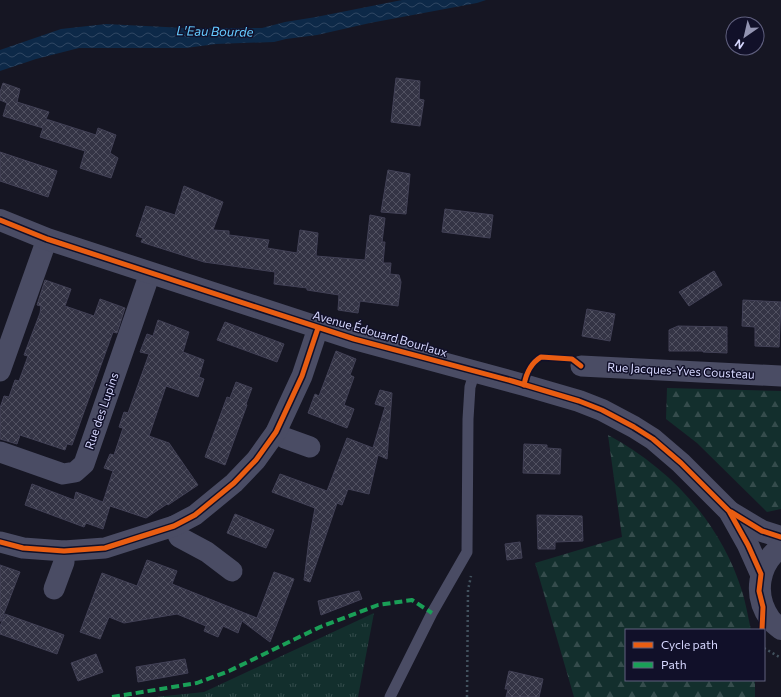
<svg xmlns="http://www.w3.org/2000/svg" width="781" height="697" viewBox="0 0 781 697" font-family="Commissioner,sans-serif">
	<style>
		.grass { fill: url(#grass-tufts) }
		.forest { fill: url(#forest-firs) }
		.water { fill: url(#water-waves) }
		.building { fill: url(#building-cross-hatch); stroke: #424156 }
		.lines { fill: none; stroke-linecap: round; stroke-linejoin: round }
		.path { stroke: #42525e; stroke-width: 2.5; stroke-dasharray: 2 3; stroke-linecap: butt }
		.service { stroke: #4a4c64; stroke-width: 11 }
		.minor { stroke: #4a4c64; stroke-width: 21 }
		.tertiary { stroke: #4a4c64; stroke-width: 22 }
		.quiet { stroke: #1a9f57; stroke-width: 4; stroke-dasharray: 8 4; stroke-linecap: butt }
		.cycleway-casing { stroke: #111029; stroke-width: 8 }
		.cycleway { stroke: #e95d12; stroke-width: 5 }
		.labels { text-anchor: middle; stroke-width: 3; stroke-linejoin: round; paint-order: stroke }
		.street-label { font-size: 12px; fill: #d7d8ff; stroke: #111029 }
		.water-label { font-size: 13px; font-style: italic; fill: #65cbff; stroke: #111029 }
	</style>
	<defs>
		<pattern id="grass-tufts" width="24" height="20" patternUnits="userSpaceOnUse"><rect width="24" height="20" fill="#132f2d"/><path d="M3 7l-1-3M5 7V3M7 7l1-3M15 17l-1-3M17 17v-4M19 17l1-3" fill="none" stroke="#354c4c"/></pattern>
		<pattern id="forest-firs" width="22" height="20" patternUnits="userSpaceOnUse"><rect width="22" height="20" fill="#132f2d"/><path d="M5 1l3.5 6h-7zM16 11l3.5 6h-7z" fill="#354c4c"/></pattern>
		<pattern id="water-waves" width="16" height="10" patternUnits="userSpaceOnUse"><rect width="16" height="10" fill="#0d2948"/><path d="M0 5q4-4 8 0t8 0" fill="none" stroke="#304763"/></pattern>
		<pattern id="building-cross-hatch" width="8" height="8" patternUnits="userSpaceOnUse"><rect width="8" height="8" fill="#343445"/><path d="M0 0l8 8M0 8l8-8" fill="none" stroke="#515161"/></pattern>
	</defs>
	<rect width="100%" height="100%" fill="#161623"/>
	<polygon class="grass" points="374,613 358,697 155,697 204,692"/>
	<g class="forest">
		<polygon points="667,388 781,391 781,509 767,512 697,443 666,419"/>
		<path d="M608 435C670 468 721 523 742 591 746 604 748 617 751 630H626V680H755V697H574L535 563 622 537Z"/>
	</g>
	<polygon class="water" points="402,0 486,0 477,3 370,23 317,35 286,39 274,42 216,44 186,48 79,48 36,59 0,71 0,50 61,29 106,24 185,28 262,28 285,22 316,17"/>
	<g class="building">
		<polygon points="396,78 420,81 419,99 424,100 420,126 391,122"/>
		<polygon points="3,83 20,89 17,102 49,112 46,119 96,135 98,128 116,135 110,153 118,158 111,178 80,168 85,151 40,137 43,128 3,116 7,103 0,100 0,92"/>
		<polygon points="0,152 57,171 48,197 0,181"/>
		<polygon points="388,170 410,174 406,214 381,212"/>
		<polygon points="184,186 223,202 213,230 229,231 229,235 269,240 267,248 297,253 300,230 318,233 316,256 365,260 370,215 385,218 382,242 385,242 383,263 391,263 390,274 399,275 401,282 398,306 360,301 358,313 338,310 339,295 307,290 307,288 274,284 275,272 204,262 141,242 143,238 136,236 146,206 175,215"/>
		<polygon points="445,209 493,215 490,238 442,232"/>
		<polygon points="714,271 722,285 689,306 679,292"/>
		<polygon points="45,280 71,289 65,306 94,316 100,299 125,308 117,333 113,332 72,445 67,444 65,450 20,435 17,444 0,439 0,408 4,396 9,397 15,380 19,381 28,356 24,355 40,313 41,306 37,305"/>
		<polygon points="743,300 781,302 779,347 755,346 755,327 742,326"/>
		<polygon points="587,309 615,314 610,341 582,336"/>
		<polygon points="158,320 189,332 183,352 204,360 199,377 204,379 198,397 166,386 149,436 169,443 198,485 168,505 167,504 146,518 110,506 103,529 86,523 84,527 25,505 32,484 74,500 76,492 103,502 113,471 104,468 110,454 114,455 123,428 119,427 124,412 128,413 149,354 140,352 147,334 153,336"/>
		<polygon points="225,322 284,344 277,362 217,340"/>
		<polygon points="678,326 727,327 727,353 703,352 703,351 669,351 669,330"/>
		<polygon points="336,351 356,359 350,375 354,377 344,405 354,409 347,428 308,413 315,394 319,396"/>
		<polygon points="236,382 252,388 246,404 247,405 225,465 205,457 227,397 230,398"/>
		<polygon points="380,390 392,393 387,459 378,455 369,494 348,489 342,505 337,503 310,582 304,580 309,540 315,508 272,492 280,474 327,491 347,438 373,448 385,407 375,404"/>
		<polygon points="524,444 547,445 547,448 561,449 560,474 523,473"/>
		<polygon points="235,514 274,530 266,548 227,533"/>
		<polygon points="537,515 582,516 583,541 555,542 555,549 538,549"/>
		<polygon points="520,542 522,558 507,560 505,544"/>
		<polygon points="147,560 177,571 172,584 257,618 274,572 294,579 270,642 242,621 238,633 223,626 218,637 204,631 206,626 177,614 124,623 109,617 100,639 80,632 102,573 137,586"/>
		<polygon points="0,565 20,572 1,621 0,621"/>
		<polygon points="359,591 362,599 321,615 318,601"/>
		<polygon points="5,614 64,635 57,654 0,634 0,626"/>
		<polygon points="96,654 103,672 78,681 71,663"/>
		<polygon points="185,659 188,673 138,682 136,667"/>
		<polygon points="509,671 543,679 539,697 506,697 508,689 505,689"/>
	</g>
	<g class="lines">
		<g class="path">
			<polyline points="764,648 781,658"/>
			<polyline points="467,697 468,590 471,576"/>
		</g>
		<polyline class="service" points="390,697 432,613 467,552 468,419 470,387 475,371"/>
		<g class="minor">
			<polyline points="581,366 781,376"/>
			<polyline points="0,371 47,239"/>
			<polyline points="276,432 285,438 310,447"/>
			<polyline points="0,452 63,474 75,472 84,464 150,273"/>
			<polyline points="174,526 179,537 207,552 232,571"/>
			<polyline points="0,542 23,548 64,551 105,548 174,526 195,515 234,483 256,460 276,432 302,376 318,328"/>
			<polyline points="54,589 64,562 64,551"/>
		</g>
		<g class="tertiary">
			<polyline points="0,220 47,239 354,339 524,385 579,401 602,410 634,427 653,439 681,463 729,511 748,545 761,574"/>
			<polyline points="730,512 762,531 781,537"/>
			<path d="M781 547C758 564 753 595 770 619 773 623 777 626 781 629"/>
		</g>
		<polyline class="quiet" points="112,697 197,683 229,671 320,627 378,605 412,600 432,613"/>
		<g class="cycleway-casing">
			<g id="cycleway">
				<polyline points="0,220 47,239 354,339 512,381 579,401 602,410 634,427 653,439 681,463 729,511 748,545 761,574 759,591 763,607 762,630"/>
				<path d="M524 385C526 374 531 363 541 357L572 359 581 366"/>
				<polyline points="731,512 762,531 781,537"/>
				<polyline points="0,542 23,548 64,551 105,548 174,526 195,515 234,483 256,460 276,432 302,376 318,328"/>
			</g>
		</g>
		<use href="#cycleway" class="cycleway"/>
	</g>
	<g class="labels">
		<g class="street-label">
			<text transform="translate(380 334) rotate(16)" y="4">Avenue Édouard Bourlaux</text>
			<text transform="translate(681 371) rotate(3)" y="4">Rue Jacques-Yves Cousteau</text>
			<text transform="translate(102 411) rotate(-71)" y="4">Rue des Lupins</text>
		</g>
		<g class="water-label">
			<text transform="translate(215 31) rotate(1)" y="5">L'Eau Bourde</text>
		</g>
	</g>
	<rect x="625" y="629" width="140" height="52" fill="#111029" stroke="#60607f"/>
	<rect x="633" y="642" width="20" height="6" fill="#e95d12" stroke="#60607f"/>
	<text x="661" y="649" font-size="12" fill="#d7d8ff">Cycle path</text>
	<rect x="633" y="662" width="20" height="6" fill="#1a9f57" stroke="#60607f"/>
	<text x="661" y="669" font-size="12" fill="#d7d8ff">Path</text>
	<g transform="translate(745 36) rotate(214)"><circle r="19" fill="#111029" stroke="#60607f"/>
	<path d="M0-3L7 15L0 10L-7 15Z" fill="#9394b2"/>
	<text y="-6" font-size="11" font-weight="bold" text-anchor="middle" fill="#d7d8ff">N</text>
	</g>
</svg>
